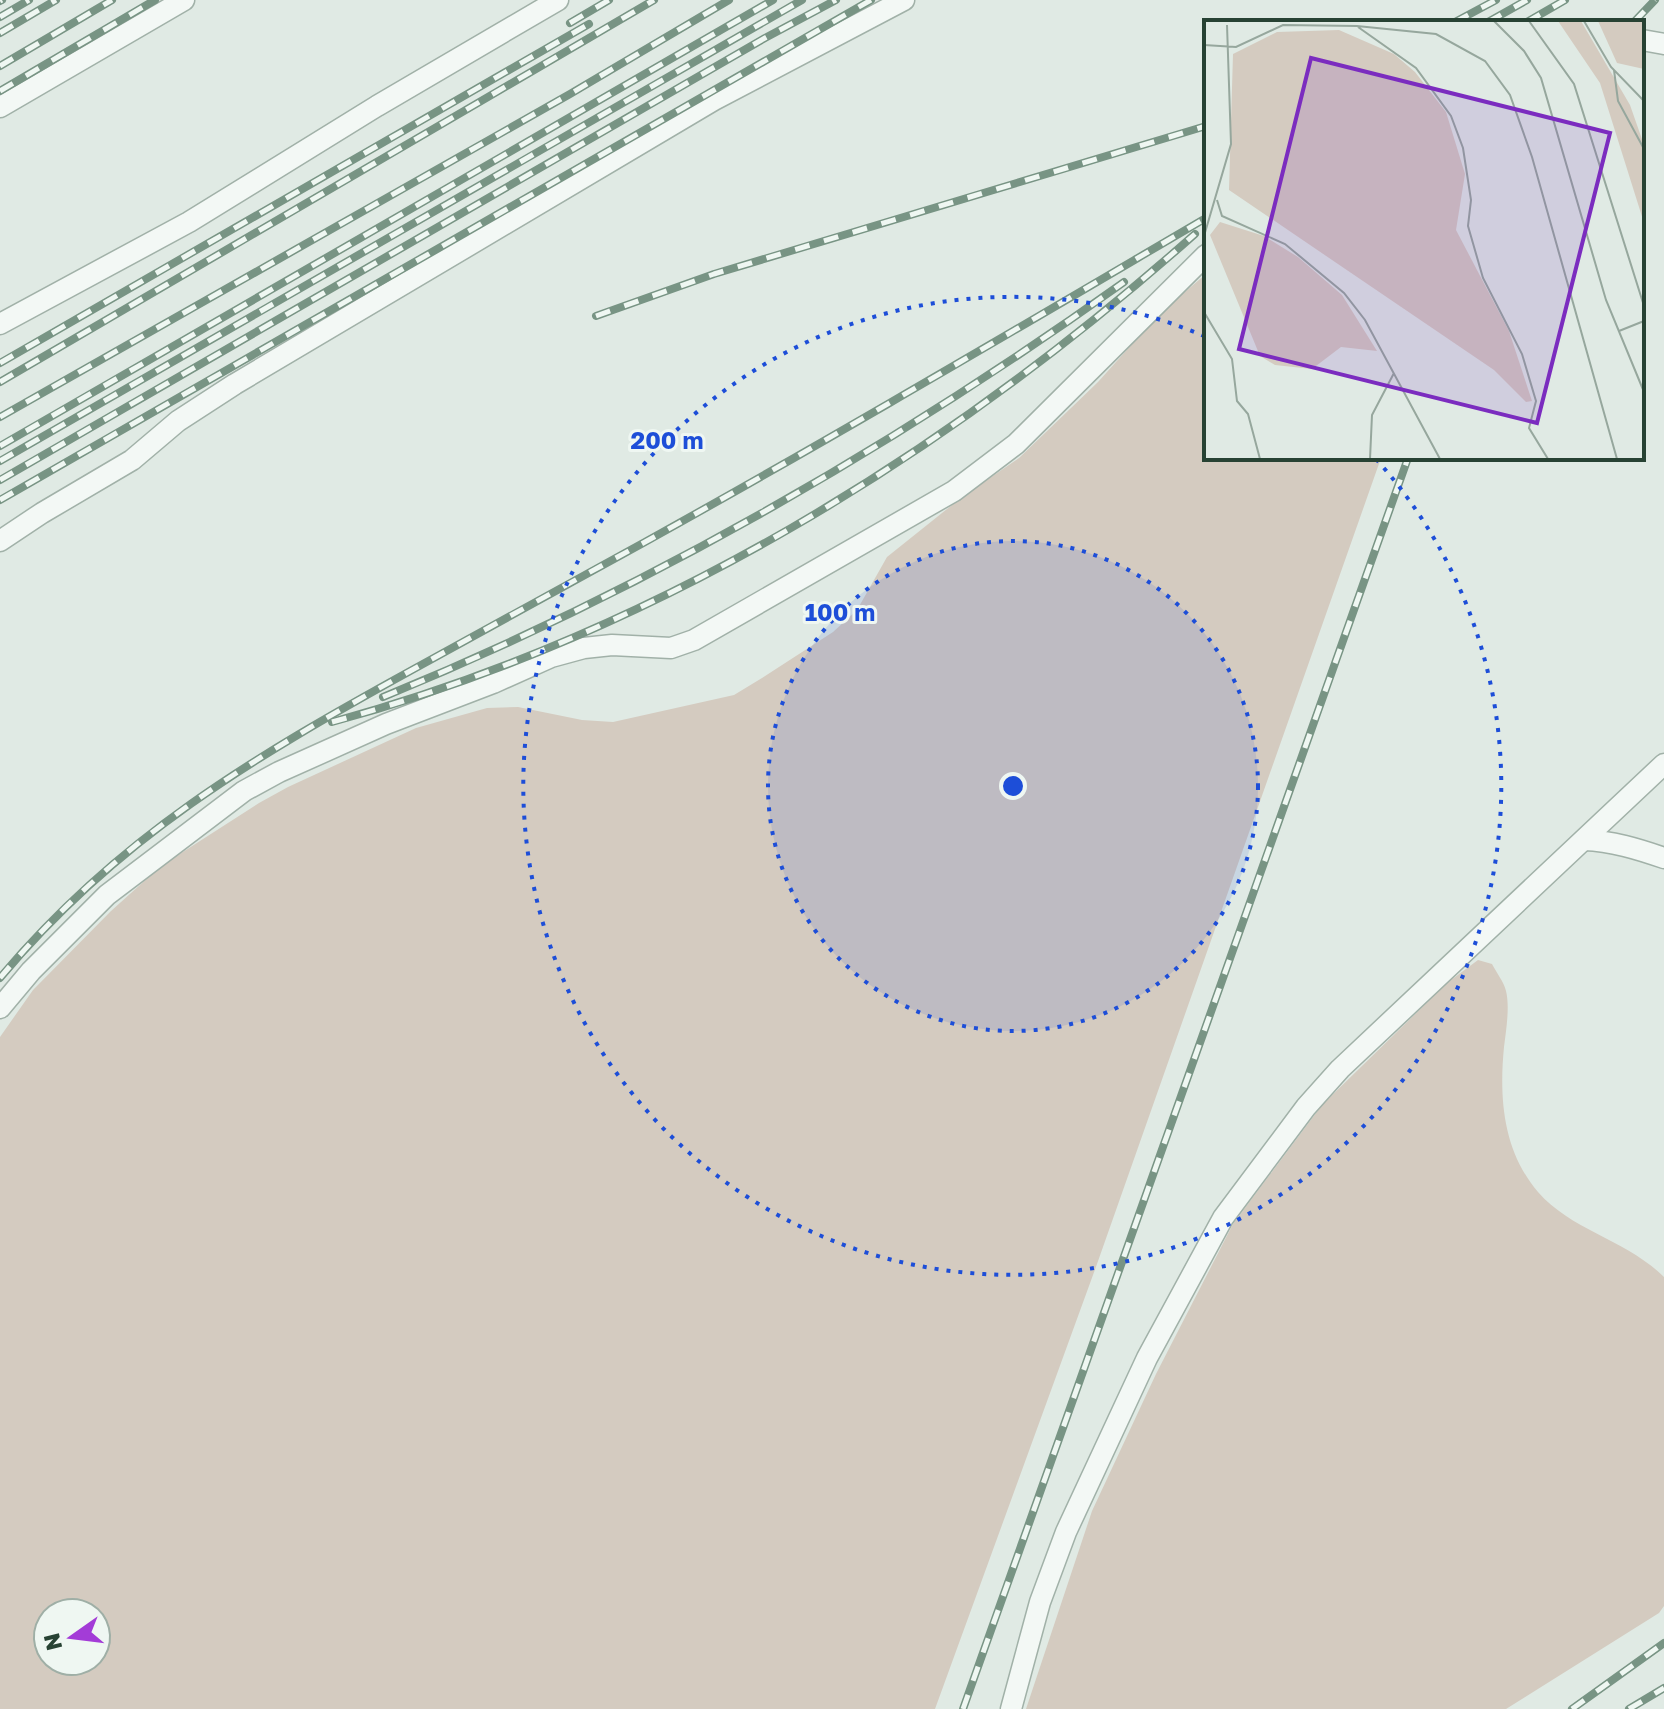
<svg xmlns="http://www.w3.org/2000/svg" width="1664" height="1709" viewBox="0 0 1664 1709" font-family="'Golos Text',sans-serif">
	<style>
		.green { fill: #d4cbc0; fill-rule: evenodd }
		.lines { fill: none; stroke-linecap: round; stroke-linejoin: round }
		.minor-casing { stroke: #a1b1a8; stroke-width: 23 }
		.minor { stroke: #f3f8f5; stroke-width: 20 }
		.rail-casing { stroke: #789484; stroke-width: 8 }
		.rail { stroke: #eff7f2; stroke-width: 5; stroke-dasharray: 15; stroke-linecap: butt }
		.ring { fill: none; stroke: #1d4ed8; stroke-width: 4; stroke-dasharray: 4 8 }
		.inset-road { fill: none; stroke: #96a79d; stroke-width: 2 }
		.view { fill: #7b2cbf; fill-opacity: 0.15; stroke: #7b2cbf; stroke-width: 4 }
		.inset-edge { fill: none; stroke: #274233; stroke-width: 4 }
		.centre { fill: #1d4ed8; stroke: #eff7f2; stroke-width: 4 }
		.ring-label { font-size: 24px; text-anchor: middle; font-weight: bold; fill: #1d4ed8; stroke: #eff7f2; stroke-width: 6; stroke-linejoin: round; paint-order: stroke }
	</style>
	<rect width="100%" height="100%" fill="#e0eae4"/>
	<g class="green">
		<path d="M1206 274V458H1381L1097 1264 935 1709H0V1037L33 990 111 911 161 866 259 803 288 787 416 728 487 708 518 707 582 720 613 722 734 695 762 678 833 632 857 610 887 557 962 497 1019 458 1098 382 1160 313ZM48 1613H96V1661H48Z"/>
		<path d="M1478 960 1492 964C1496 972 1504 982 1506 991 1510 1007 1506 1031 1504 1047 1499 1098 1503 1151 1538 1192 1572 1231 1627 1240 1664 1277V1606L1659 1613 1506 1709H1026L1092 1511 1156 1374 1233 1224 1322 1105 1447 983Z"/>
	</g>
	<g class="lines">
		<g class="minor-casing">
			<g id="minor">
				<polyline points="1642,40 1664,44"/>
				<polyline points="0,107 184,0"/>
				<polyline points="0,324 189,222 377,106 558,0"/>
				<polyline points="0,541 42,513 132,460 178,421 235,384 714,100 904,0"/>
				<path d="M1584 840C1612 841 1638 849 1664 858"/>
				<polyline points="0,1008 31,971 107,895 244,791 279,772 386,724 493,683 551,657 584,648 612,645 671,648 694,640 954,491 1016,444 1206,255"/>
				<polyline points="1011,1709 1040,1602 1066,1532 1147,1358 1223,1218 1306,1107 1340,1069 1664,764"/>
			</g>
		</g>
		<use href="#minor" class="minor"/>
		<g class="rail-casing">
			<g id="rail">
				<polyline points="0,1 2,0"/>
				<polyline points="0,17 29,0"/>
				<polyline points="1455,22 1496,0"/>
				<polyline points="1488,22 1527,0"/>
				<polyline points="1527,22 1565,0"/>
				<polyline points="1634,22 1655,0"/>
				<polyline points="570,23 609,0"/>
				<polyline points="0,33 56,0"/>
				<polyline points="0,66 112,0"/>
				<polyline points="0,91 155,0"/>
				<polyline points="596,316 714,274 1206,126"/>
				<polyline points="0,363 589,24"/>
				<polyline points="0,382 654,0"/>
				<polyline points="0,417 570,94 729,0"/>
				<polyline points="0,446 773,0"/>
				<polyline points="0,461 802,0"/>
				<polyline points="0,480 765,38 836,0"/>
				<polyline points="0,500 871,0"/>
				<path d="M383 697C645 590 894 446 1124 282"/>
				<path d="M332 722C655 634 946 455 1195 234"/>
				<path d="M0 978C118 837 254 757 412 670 490 627 568 584 645 542 834 437 1020 327 1206 218"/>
				<polyline points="963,1709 1408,458"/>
				<polyline points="1572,1709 1664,1643"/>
				<polyline points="1629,1709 1664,1688"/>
			</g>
		</g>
		<use href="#rail" class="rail"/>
	</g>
	<circle cx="1013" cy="786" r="245" fill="#1d4ed8" fill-opacity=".12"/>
	<g class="ring">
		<circle cx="1013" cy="786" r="245"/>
		<path d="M1376 459A489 489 0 1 1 1204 336"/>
	</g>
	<g transform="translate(1204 20)">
		<rect width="440" height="440" fill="#e0eae4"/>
		<path d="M354 1H377L426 85 440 125V203L396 63ZM394 1H440V49L413 43ZM135 10 190 34 211 52 242 92 261 154 252 210 305 311 328 381 322 382 290 350 25 170 29 34 73 12ZM16 202 60 216 94 237 138 275 173 331 137 327 108 349 71 345 56 336 6 215Z" fill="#d4cbc0"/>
		<path class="inset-road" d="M290 1 320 31 337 58 402 280 440 372M325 1 370 64 440 286M380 1 407 47 440 81M154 7 212 48 247 96 259 128 267 180 264 206 279 258 318 334 332 381 325 408 344 439M0 25 32 27 79 5 153 6 232 14 281 41 306 75 328 137 413 439M410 50 414 81 440 129M13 180 18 196 81 224 140 273 161 300 236 439M0 216 27 124 23 5M0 292 28 339 33 381 44 394 56 439M415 311 440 301M166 439 168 395 190 353"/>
		<path class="view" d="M107 38 406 113 333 403 35 329Z"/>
		<rect width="440" height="440" class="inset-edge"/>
	</g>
	<circle cx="1013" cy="786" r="12" class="centre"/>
	<g class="ring-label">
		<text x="667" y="449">200 m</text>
		<text x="840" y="621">100 m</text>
	</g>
	<g transform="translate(72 1637) rotate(256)"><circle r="38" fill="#eff7f2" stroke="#9fafa6" stroke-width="2"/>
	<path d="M0-6L14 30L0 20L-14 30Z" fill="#a33cd7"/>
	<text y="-12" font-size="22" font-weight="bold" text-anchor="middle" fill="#274233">N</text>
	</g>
</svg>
